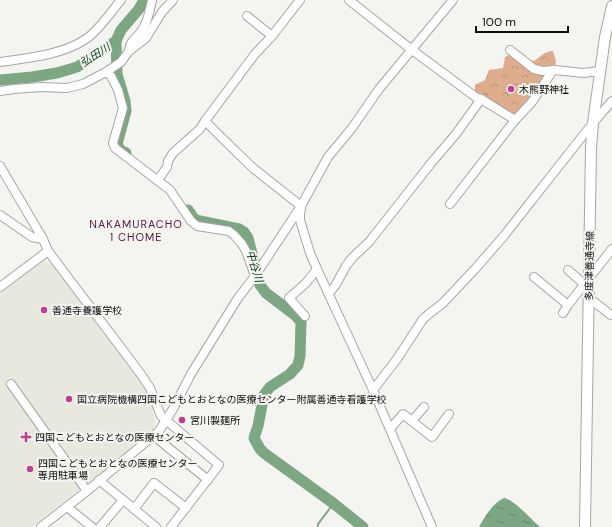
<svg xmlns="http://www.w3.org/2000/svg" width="612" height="527" viewBox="0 0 612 527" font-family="'DM Sans','Noto Sans JP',sans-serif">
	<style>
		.built { fill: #e8e8de }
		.forest { fill: url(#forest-crowns) }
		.water { fill: url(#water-ripples) }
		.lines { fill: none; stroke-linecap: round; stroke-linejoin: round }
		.stream { stroke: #7da682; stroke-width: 2 }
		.river { stroke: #7da682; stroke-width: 11 }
		.minor-casing { stroke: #a6a6a3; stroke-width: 10 }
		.major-casing { stroke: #a6a6a3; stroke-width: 12 }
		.minor { stroke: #fff; stroke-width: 8 }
		.major { stroke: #fff; stroke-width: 10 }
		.poi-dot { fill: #be408e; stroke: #f4f4f1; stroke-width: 1.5 }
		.labels { text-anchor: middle; stroke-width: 4; stroke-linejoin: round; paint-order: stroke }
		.poi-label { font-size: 10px; fill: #0c0c0b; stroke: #f4f4f1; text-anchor: start }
		.street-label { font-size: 10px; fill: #0c0c0b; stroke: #f4f4f1 }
		.water-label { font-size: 11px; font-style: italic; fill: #0b3c18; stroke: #f4f4f1 }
		.neighbourhood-label { font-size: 11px; letter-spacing: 1px; fill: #55183e; stroke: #f4f4f1 }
	</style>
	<defs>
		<pattern id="forest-crowns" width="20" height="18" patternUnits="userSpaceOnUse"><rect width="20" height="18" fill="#ddad8e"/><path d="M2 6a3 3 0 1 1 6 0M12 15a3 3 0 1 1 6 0" fill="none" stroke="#bc9479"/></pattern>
		<pattern id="water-ripples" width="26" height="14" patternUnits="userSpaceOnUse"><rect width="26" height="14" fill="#7da682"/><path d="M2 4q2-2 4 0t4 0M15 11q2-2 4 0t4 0" fill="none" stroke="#658669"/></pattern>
	</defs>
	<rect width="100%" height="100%" fill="#f4f4f1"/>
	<polygon class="built" points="41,260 52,264 103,329 139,379 147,393 152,407 155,422 154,431 90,483 86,484 32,527 0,527 0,290"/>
	<path class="forest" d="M519 51 526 59 534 61C540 57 545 51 553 51L556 61 555 68 542 79 538 90 513 118 475 92V85L485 80 489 70 503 68 505 57Z"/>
	<path class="water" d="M504 498C513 499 532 520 540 527H479C485 516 493 503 504 498Z"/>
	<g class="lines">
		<polyline class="stream" points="318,527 318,524 334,503"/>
		<g class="river">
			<polyline points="116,41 117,74 125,101 126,111 117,144 120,150 126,153"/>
			<polyline points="0,80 32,77 57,73 77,67 116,41 121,30 139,9 144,0"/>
			<polyline points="188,210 195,220 239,229 244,232 248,238 260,285 266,293 295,315 301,322 300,356 298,365 290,374 270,387 264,395 258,426 254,438 260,449 264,453 333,503 363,527"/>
		</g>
		<g class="minor-casing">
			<g id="minor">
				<polyline points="300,0 272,36 255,54 205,121 223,139 253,168 301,206"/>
				<polyline points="349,0 412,50 477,98 481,99 515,120"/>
				<polyline points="247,16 272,36"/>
				<polyline points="510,50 534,69 543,71 555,70 583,73 600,71"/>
				<path d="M129 51C130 39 136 40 142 30 148 22 150 10 152 0"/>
				<path d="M0 62C28 58 62 55 86 39 100 29 110 13 121 0"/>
				<polyline points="106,72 111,76 118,90 123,108 113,143 115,148 170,190 191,221 197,226 229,231 234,235 242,244 246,251 255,276"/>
				<polyline points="0,91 14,89 41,87 67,88 83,84 106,72 121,62 129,51 146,38 162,12 173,0"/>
				<polyline points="0,166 43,239 48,251 140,373 150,388 161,416 219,465 171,527"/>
				<polyline points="158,180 167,167 168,161 173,153 200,129 205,121"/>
				<polyline points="450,204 515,120 532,102 553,70"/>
				<polyline points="301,208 300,215 300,220 310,253 317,269 373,390 432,527"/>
				<polyline points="0,215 32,237 43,239"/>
				<polyline points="568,270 584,284"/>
				<polyline points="534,277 568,305"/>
				<polyline points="0,287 48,251"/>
				<polyline points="328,293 330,292 335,286 346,266 352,258 369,242 432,162 456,134 481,99"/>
				<polyline points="589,298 611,315"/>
				<polyline points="563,313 568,305 612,249"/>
				<polyline points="305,316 289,298 306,283 317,269"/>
				<polyline points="11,384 87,491"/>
				<polyline points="373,390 397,359 423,319 430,313 443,303 475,269 503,237 562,162 593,123 612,101"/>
				<polyline points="412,421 424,407"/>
				<polyline points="390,429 403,414 432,437 449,414"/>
				<polyline points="154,436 208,480"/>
				<polyline points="99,480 156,527"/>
				<polyline points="67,507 92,527"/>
				<polyline points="134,509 154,483 186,508"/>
				<polyline points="41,527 87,491 159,431 173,409 191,374 238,298 255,276 301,206 328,157 352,128 379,89 453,0"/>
				<polyline points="100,527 123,500"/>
			</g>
		</g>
		<g class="major-casing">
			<polyline id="major" points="585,527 591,148 593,123 605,37 612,6"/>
		</g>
		<use href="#minor" class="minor"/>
		<use href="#major" class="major"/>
	</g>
	<g class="poi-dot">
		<circle cx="511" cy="89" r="4"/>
		<circle cx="44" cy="310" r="4"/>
		<circle cx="69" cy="399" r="4"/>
		<circle cx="182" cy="420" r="4"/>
		<path d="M24 431h4v4h4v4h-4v4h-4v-4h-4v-4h4z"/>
		<circle cx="30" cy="469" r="4"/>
	</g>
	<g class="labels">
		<g class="poi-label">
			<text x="519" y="93">木熊野神社</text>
			<text x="52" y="314">善通寺養護学校</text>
			<text x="77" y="403">国立病院機構四国こどもとおとなの医療センター附属善通寺看護学校</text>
			<text x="190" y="424">宮川製麺所</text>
			<text x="35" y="441">四国こどもとおとなの医療センター</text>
			<text x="38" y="467">四国こどもとおとなの医療センター<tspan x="38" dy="12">専用駐車場</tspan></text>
		</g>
		<g class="street-label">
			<text transform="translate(589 266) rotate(-89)" y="4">多度津善通寺線</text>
		</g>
		<g class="water-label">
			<text transform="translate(95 55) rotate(-33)" y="4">弘田川</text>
			<text transform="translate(255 266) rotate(73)" y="4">中谷川</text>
		</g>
		<g class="neighbourhood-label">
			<text x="136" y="228">NAKAMURACHO<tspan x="136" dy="13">1 CHOME</tspan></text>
		</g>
	</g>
	<path d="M476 26v6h92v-6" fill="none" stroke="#0c0c0b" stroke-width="2"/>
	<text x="482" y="26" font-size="12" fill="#0c0c0b" stroke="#f4f4f1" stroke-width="3" paint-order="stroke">100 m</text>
</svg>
